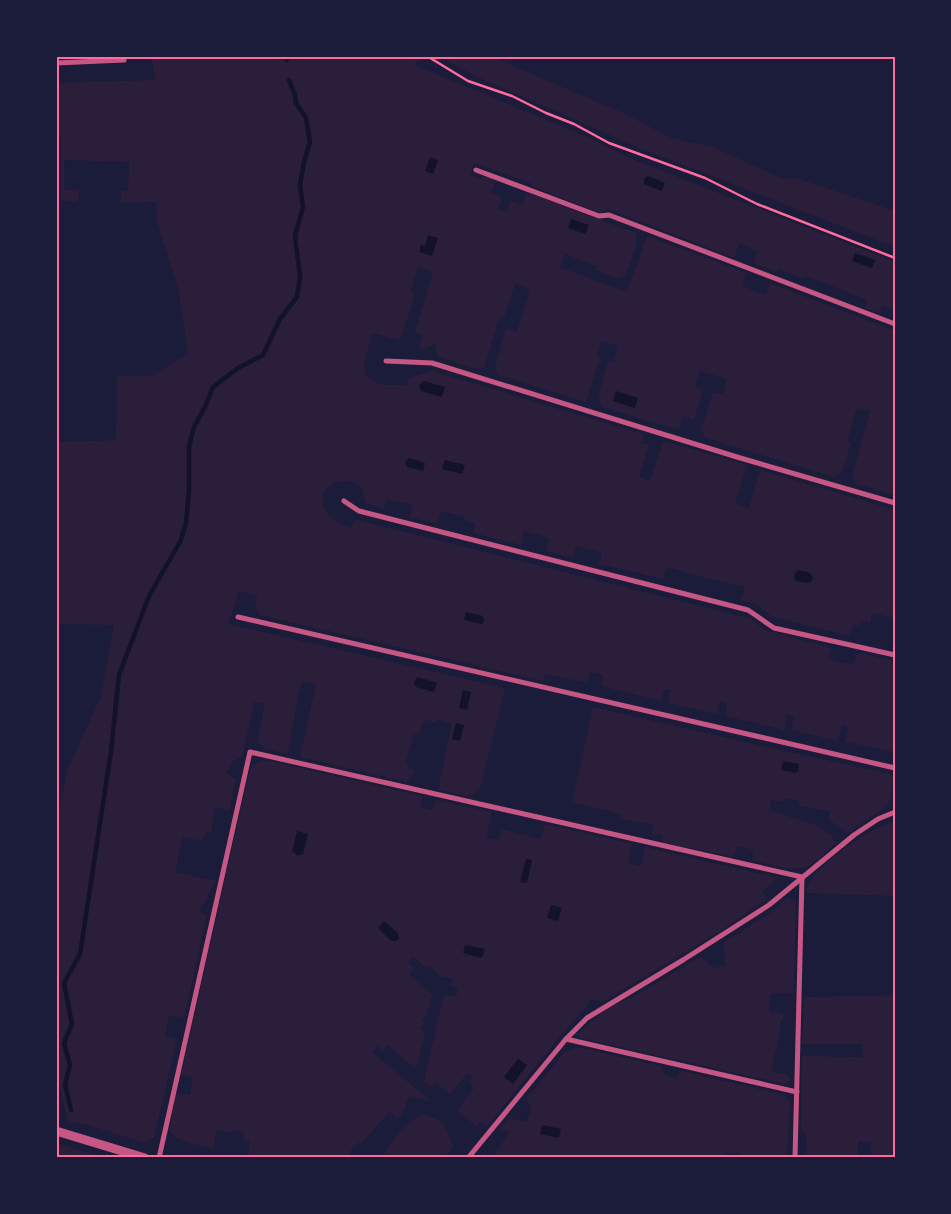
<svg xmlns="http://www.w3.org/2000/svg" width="951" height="1214" viewBox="0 0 951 1214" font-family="'Roboto Condensed',sans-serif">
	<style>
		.green { fill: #2a1e3b }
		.water { fill: #12122b }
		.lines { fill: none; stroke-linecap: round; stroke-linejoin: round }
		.stream { stroke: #12122b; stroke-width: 4.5 }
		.path { stroke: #ff6b9d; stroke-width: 2.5 }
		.minor { stroke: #c65784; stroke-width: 5 }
		.tertiary { stroke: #c65784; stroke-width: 9 }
		.neatline { fill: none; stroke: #ff6b9d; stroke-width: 2 }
	</style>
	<rect width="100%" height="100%" fill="#1b1b3a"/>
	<g class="green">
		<path d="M151 56H281V60H292L293 56H423L414 65 590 138 627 157 895 262V310L882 305 879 313 865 308 868 300 806 276 804 279 779 269 778 272 755 264 754 262 757 251 739 244 734 258 608 209 600 213 534 187 532 184 474 163 470 175 480 179 486 176 490 177 495 183 491 193 502 197 498 209 506 212 510 201 522 205 526 195 531 194 636 233V246L626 274 619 279 596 270 597 266 565 254 560 267 627 292 647 236 747 273 742 286 766 295 770 283 895 331V495L856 484 852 476 870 411 857 408 847 441 851 443 842 473 834 477 706 438 701 430 713 392 723 394 727 379 700 371 695 387 703 390 694 420 683 416 679 430 602 407 598 399 608 361 613 362 618 346 601 341 597 356 600 358 586 402 498 375 495 366 505 331 508 329 517 332 530 289 515 284 505 315 498 322 484 368 476 369 437 356 435 344 424 349 419 347 423 335 415 332 433 272 418 267 411 290 415 296 400 340 372 333 364 363 366 375C372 380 380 386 389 385 396 385 399 384 406 386L409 378 432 371 643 434 641 443 649 445 639 477 650 481 663 441 747 465 735 503 749 508 760 470 895 510V618L872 613 870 623 861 621 859 626 854 624 850 636 772 617 757 605 741 600 745 587 705 578 667 567 663 579 599 564 602 553 576 546 573 558 546 551 549 539 546 537 524 531 521 545 473 533 475 523 465 520V517L441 511 437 524 410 517 413 505 386 499 384 509 365 503 363 492 359 485 351 481 335 482 323 492V508C331 519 338 524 351 528L356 520 751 619 765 630 831 648 828 659 853 665 856 655 860 653 895 661V752L845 742 848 726 842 725 838 741 791 730 794 716 787 714 784 730 725 716 727 702 720 701 717 714 668 703 671 689H664L661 701 601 686 603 675 590 672 587 683 545 674 543 681 260 615 255 607 257 596 239 591 228 624 505 688 480 789 471 797 438 790 452 723 437 719 436 723 427 720 423 722 419 735 414 734 406 762 409 768 415 770 414 774 407 782 300 757 316 684 302 681 300 690 299 689 288 754 265 749 257 741 265 704 254 702 242 757 233 761 226 773 236 779 229 811 215 807 211 832 206 831 203 841 183 837 175 872 216 881C211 889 208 894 205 903L202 904 200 913 207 915 185 1014 180 1018 169 1015 165 1036 177 1039 154 1138 145 1143 85 1124 68 1121 56 1071V823L68 769 101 696 114 625 56 624V442L116 440 117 376H152L188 353 179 292 157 221 156 202 121 203V191H128L129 162 64 160V190H79L78 202 61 201V137L56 136V83L156 80Z"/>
		<polygon points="438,56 490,56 621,112 672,138 713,147 783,179 796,178 895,211 895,247 642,149 477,77"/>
		<path d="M593 707 758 745 890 774 894 781 888 805 848 833 829 820 830 812 798 805 799 801 783 798 782 802 771 800 769 810 816 825 834 837 832 839 836 843C828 850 819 860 809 866 795 873 766 864 752 860L753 850 737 846 734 857 662 842 663 836 652 834 654 825 620 819 621 814 572 802Z"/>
		<path d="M261 761H269L422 796 420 807 432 810 435 800 492 812 486 837 499 840 502 829 541 839 545 824 632 844 628 863 641 866 645 847 778 878 762 891 766 897V900L725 928 604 1001 590 1000 586 1007 562 1034 487 1126 481 1122 477 1127 457 1110 474 1088 469 1083 473 1077 467 1074 450 1094 435 1083 431 1087 424 1082 443 997 447 995 456 997 458 987 449 986 453 979 443 977V979L428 966 426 968 413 957 408 963 414 968 409 974 432 995 427 1015 422 1020 425 1023 420 1029 425 1034 416 1069 387 1045 383 1051 377 1046 372 1052 432 1102 409 1096 402 1116 396 1118 389 1112 361 1144 359 1142 349 1153 354 1158H247L250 1142 243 1140 244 1132 233 1130 232 1133 217 1130 213 1148C199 1145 177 1143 169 1130L176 1093 190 1095 193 1078 181 1075 249 773 253 765Z"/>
		<path d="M895 821V896L806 893C807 889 808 885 810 882 822 861 872 827 895 821Z"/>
		<polygon points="788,897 796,902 794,993 770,994 769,1012 783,1013 783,1020 780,1020 780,1032 771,1072 787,1074 791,1080 785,1084 580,1038 579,1032 608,1008 637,995 701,956 714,968 726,965 723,943 770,913"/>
		<polygon points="895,995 895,1158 871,1158 871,1142 858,1141 858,1158 799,1158 807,1153 806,1135 801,1131 802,1056 863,1057 862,1044 802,1044 804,997"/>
		<polygon points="577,1047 661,1066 664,1075 675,1078 682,1071 784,1095 790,1103 787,1158 740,1158 740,1153 726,1153 725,1158 477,1158 483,1153 492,1157 510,1132 500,1129 511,1116 513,1119 527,1122 531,1109 527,1098 564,1053"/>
		<path d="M423 1114C432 1116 443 1121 447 1130 449 1136 450 1141 453 1146L445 1158H383C390 1141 406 1122 423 1114Z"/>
		<polygon points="56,1143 105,1158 56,1158"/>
	</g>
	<g class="water">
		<polygon points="430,157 438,160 433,174 425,171"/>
		<polygon points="648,176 665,183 662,191 644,184 644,178"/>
		<polygon points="571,219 589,225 585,234 568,228"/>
		<polygon points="428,235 438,238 432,256 419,252 421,245 425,246"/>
		<polygon points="855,253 875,260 872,268 852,261"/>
		<polygon points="424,381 445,387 442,397 421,391 419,385"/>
		<polygon points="616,391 638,398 635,408 613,401"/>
		<polygon points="409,458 425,463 423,471 407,467 405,462"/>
		<polygon points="445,460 465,465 462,474 442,469"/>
		<polygon points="798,570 810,573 813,577 812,581 808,583 796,581 794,578 795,573"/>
		<polygon points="466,612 483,616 484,622 481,624 464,620"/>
		<polygon points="418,677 437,683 434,692 416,687 414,684 416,678"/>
		<polygon points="463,690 471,692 467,710 459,708"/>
		<polygon points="456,723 464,725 460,741 452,739"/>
		<polygon points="783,761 799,764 798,771 796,773 781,770"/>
		<path d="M297 831 308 834 303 854C293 857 299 854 292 852Z"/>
		<polygon points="526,859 532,860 527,883 520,882"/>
		<polygon points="551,905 562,908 558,921 547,918"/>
		<polygon points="384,921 398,933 399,938 396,941 391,941 378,928"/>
		<polygon points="465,945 485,949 482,958 463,953"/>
		<polygon points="518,1059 527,1065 513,1084 504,1077"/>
		<polygon points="542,1125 561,1129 559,1138 540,1134"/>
	</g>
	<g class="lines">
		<g class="stream">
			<polyline points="286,56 287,60"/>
			<polyline points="71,1110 65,1085 70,1065 64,1043 72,1024 64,983 80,954 111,751 119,675 149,596 181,540 186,523 189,491 189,447 194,427 205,407 213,387 238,368 263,355 280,319 297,297 300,277 295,236 303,207 300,185 304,162 310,142 306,118 296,103 295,95 289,80"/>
		</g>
		<polyline class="path" points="427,56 468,81 512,96 546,113 574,124 609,143 705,178 757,204 895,258"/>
		<g class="minor">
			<polyline points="56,63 124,60"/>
			<polyline points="476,170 599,216 609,215 895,324"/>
			<polyline points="386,361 432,363 737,457 895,503"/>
			<polyline points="344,501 359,511 748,610 774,628 895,655"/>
			<polyline points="238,617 895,768"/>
			<polyline points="566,1039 797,1092"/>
			<polyline points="159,1158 250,752 802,877 795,1158"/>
			<polyline points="468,1158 566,1039 587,1018 683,960 769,905 854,835 878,819 895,812"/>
		</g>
		<polyline class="tertiary" points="56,1131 145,1158"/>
	</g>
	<rect width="951" height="1214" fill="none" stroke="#1b1b3a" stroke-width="115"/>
	<rect x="58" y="58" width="836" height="1098" class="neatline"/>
</svg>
